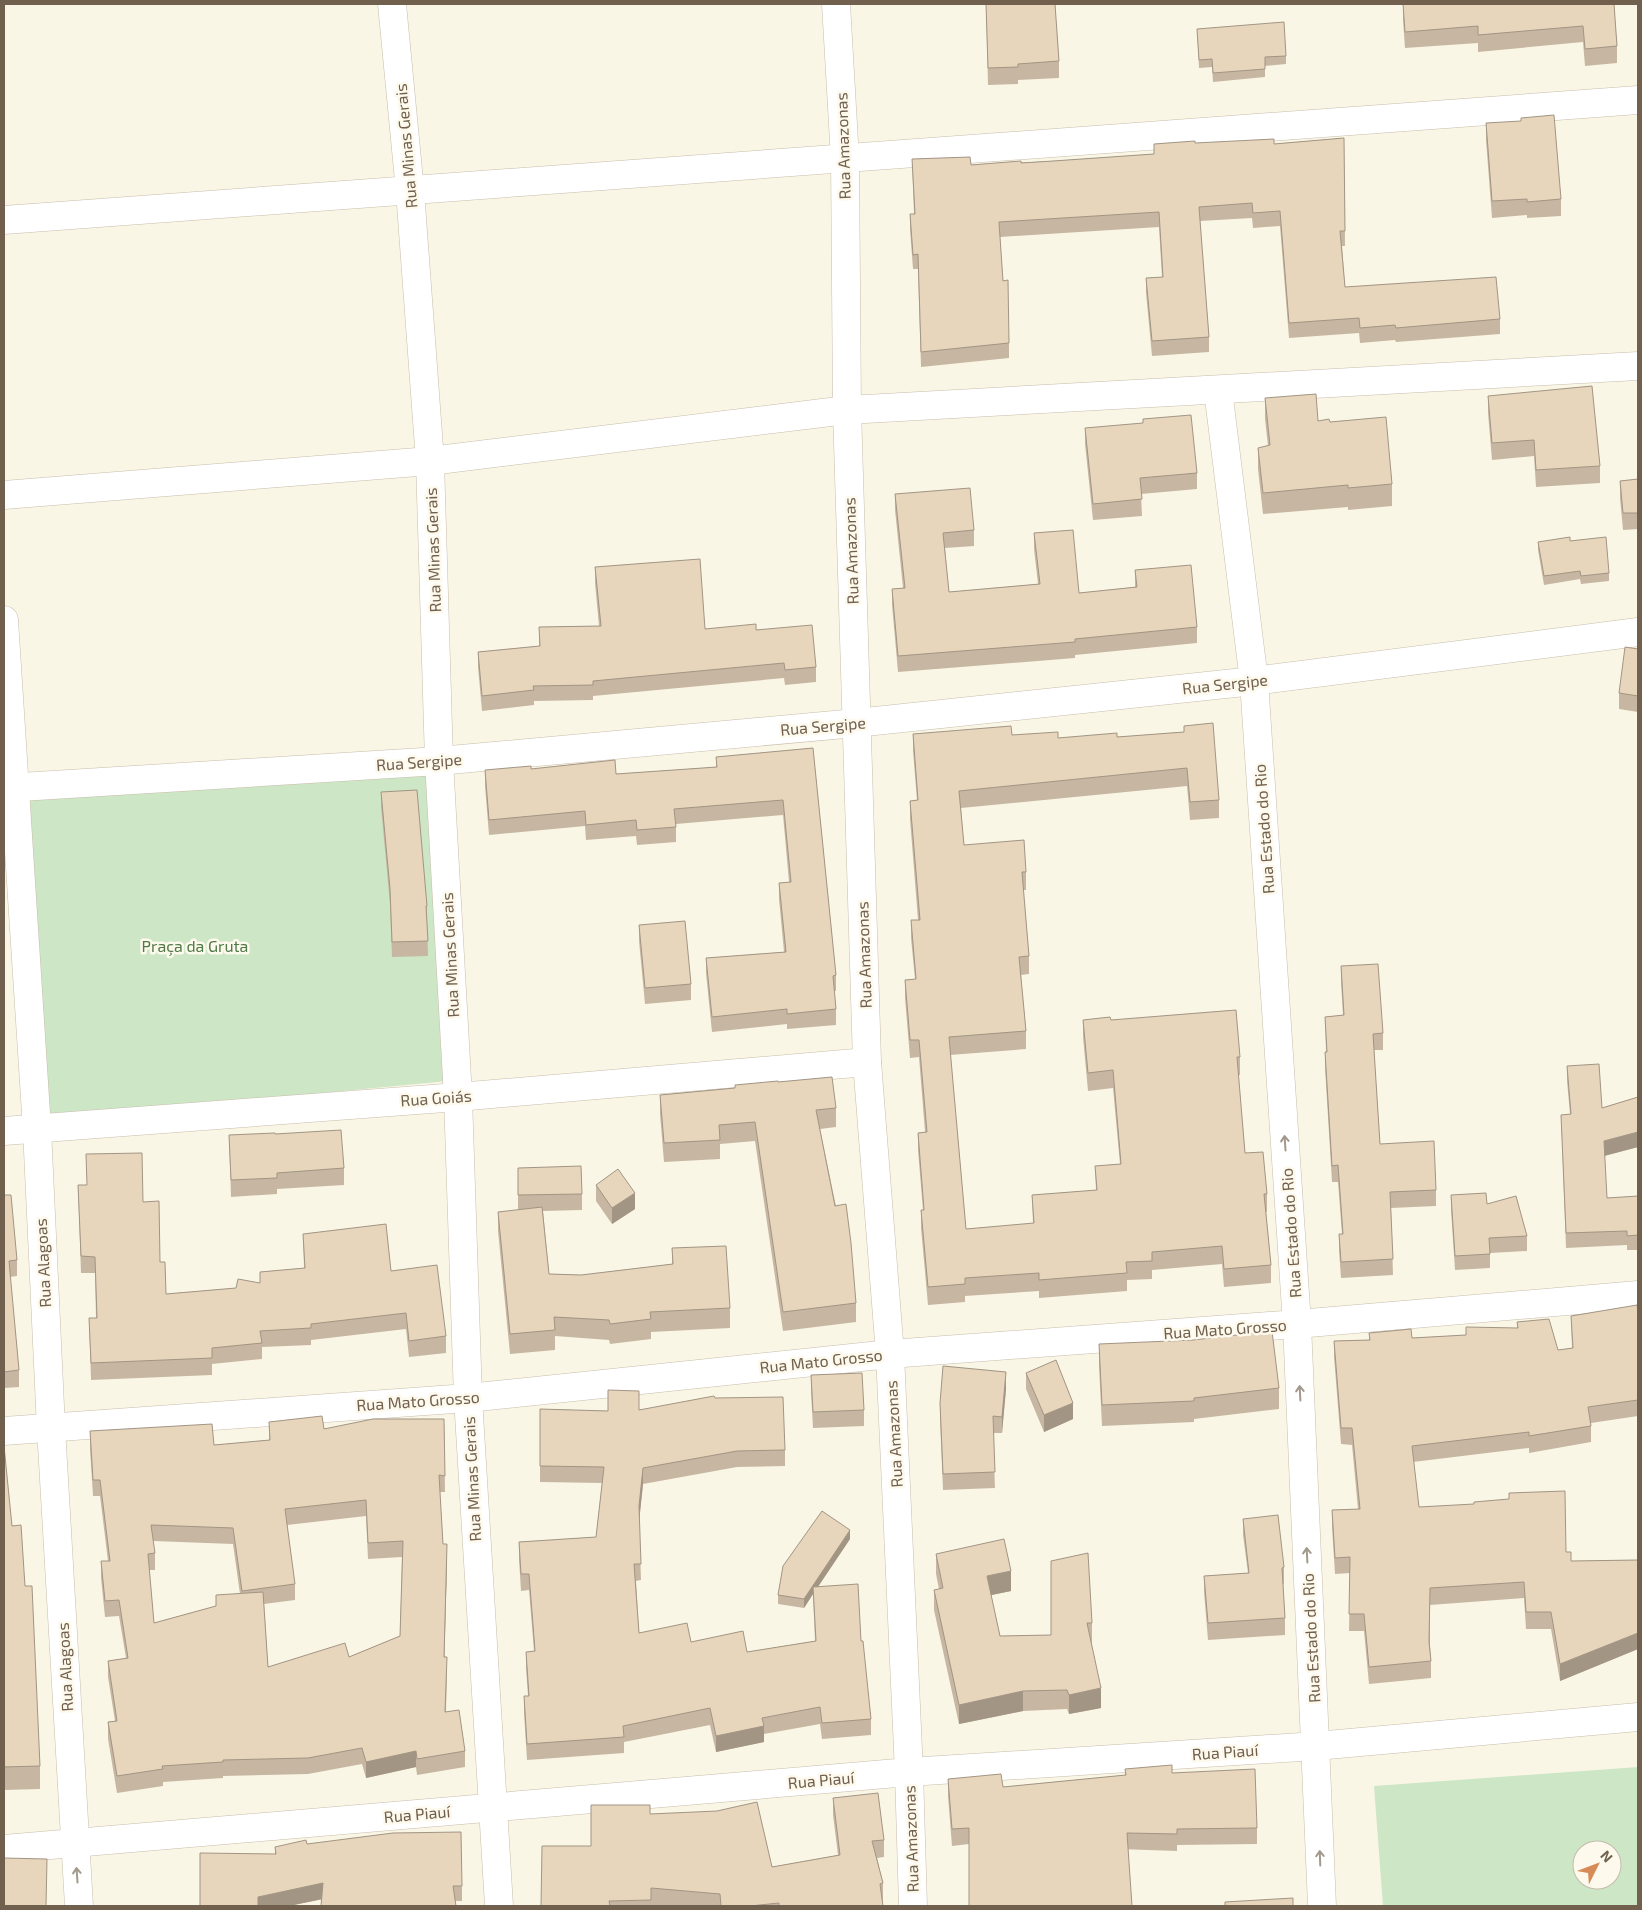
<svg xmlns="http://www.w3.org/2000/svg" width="1642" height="1910" viewBox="0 0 1642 1910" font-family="'Exo 2',sans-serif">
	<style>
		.green { fill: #cde6c6; fill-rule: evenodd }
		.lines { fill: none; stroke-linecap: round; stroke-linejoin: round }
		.minor-casing { stroke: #c8bdac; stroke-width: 29 }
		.tertiary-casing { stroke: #c8bdac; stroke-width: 29 }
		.minor { stroke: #fff; stroke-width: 28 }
		.tertiary { stroke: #fff; stroke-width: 28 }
		.wall { fill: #c7b7a2; fill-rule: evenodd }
		.shaded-wall { fill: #a29584 }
		.building { fill: #e7d5bc; stroke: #a29584; fill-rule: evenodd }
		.oneway { stroke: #a3988c }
		.labels { text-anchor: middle; stroke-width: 5; stroke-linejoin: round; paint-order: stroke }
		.street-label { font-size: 16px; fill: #71604e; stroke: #fdf9ec }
		.park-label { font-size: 16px; fill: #507a4a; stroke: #fdf9ec }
	</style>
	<rect width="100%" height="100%" fill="#faf6e6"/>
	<g class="green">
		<polygon points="428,775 448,1081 49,1119 23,797"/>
		<path d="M1638 1767V1906H1383L1374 1786ZM1582 1850H1612V1880H1582Z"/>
	</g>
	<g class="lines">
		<g class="minor-casing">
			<g id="minor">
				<polyline points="392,4 410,191 430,461 439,761 458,1097 468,1398 499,1906"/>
				<polyline points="836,4 845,159 847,410 867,1062 890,1354 909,1772 913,1906"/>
				<polyline points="4,220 1638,100"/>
				<polyline points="1218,390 1254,681 1297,1324 1322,1906"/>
				<polyline points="4,495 430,461 847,410 1638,366"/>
				<polyline points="4,620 37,1129 51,1428 79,1906"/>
				<polyline points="4,788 439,761 856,723 1254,681 1638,632"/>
				<polyline points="4,1131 458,1097 867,1062"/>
				<polyline points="4,1849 909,1772 1316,1746 1638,1717"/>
			</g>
		</g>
		<g class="tertiary-casing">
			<polyline id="tertiary" points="4,1431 468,1398 890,1354 1297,1324 1638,1295"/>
		</g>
		<use href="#minor" class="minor"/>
		<use href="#tertiary" class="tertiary"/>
	</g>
	<g class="wall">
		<polygon points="986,4 1055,4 1059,61 1059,78 1018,80 1018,84 988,85"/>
		<polygon points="1403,4 1614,4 1617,46 1617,63 1585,66 1583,42 1478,52 1478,43 1405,48 1403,20"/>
		<polygon points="1197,29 1286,56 1286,64 1265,66 1265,77 1213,82 1212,67 1199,68"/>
		<polygon points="1486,123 1561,199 1561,216 1527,218 1527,215 1492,218 1486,140"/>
		<polygon points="1344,138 1345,246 1342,246 1345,287 1500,319 1500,334 1396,342 1395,340 1360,343 1359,333 1289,338 1280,226 1253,228 1252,218 1200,221 1209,337 1209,352 1152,356 1146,293 1146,278 1162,277 1159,227 1000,237 1003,281 1009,343 1009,358 921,367 918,269 913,269 910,229 910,214 914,214 912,159 971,165 1053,161 1154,154 1154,144 1195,143 1274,144"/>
		<polygon points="1488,396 1600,466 1600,483 1536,487 1534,456 1492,460 1488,413"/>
		<polygon points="1265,398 1318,421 1392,484 1392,506 1348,510 1348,507 1263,514 1258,469 1258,448 1268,446 1265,419"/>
		<polygon points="1085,428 1197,473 1197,489 1141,494 1142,516 1093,520 1085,444"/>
		<polygon points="1638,479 1638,529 1623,530 1620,498 1620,481"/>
		<polygon points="895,494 974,530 974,546 945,548 949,592 1038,584 1034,549 1034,533 1079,593 1135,587 1135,570 1197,627 1197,643 1075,655 1075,658 898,672 892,605 892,589 903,588 895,510"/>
		<polygon points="1570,541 1609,573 1609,581 1581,584 1580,579 1544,585 1538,550 1538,542"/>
		<polygon points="595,567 705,629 756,630 816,667 816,682 785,685 784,678 593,696 593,700 534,701 534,705 482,711 478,667 478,652 539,646 539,627 599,626 595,583"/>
		<polygon points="1638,649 1638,712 1619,709 1619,693"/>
		<polygon points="1184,726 1219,800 1219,818 1190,820 1187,786 961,808 964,845 1026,872 1026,890 1023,890 1029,956 1029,974 1021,975 1026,1031 1026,1049 950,1055 966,1229 1033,1224 1032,1195 1096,1190 1095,1166 1120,1164 1113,1088 1088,1091 1083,1037 1083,1020 1111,1020 1240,1057 1240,1075 1238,1075 1245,1153 1267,1194 1267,1212 1266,1212 1271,1265 1271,1283 1224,1287 1222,1264 1152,1270 1152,1279 1127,1280 1127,1291 1039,1298 1039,1291 965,1296 965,1302 928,1305 921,1228 921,1210 923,1210 918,1150 918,1133 925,1132 919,1057 910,1058 905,998 905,980 915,979 911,938 911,920 918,920 910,819 910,801 917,800 913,751 913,734 1012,735 1058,738 1117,737 1184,732"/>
		<polygon points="813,748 836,975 836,991 834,991 836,1009 836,1025 787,1029 787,1024 712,1032 706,973 706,958 784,952 779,899 779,883 789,882 783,815 676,824 676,842 637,845 636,836 586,840 585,826 489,835 485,786 485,770 531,769 616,774 716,767 716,757"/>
		<polygon points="381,792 427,906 427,921 428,956 392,957 390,904 381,807"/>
		<polygon points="639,925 691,984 691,1000 645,1004 639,941"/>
		<polygon points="1341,966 1383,1033 1383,1050 1374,1050 1380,1144 1436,1190 1436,1206 1391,1208 1393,1275 1341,1278 1339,1250 1339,1234 1342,1234 1338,1182 1332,1182 1325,1068 1325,1052 1326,1052 1325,1017 1343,1015 1341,982"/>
		<polygon points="1567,1066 1602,1108 1638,1097 1638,1147 1604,1156 1607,1198 1638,1196 1638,1250 1627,1250 1627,1245 1566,1248 1561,1115 1570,1114 1567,1081"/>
		<polygon points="778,1082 836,1108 836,1127 820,1129 856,1303 856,1322 783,1331 755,1141 720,1144 720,1159 664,1162 660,1114 660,1095 735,1088"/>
		<polygon points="275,1134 344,1168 344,1185 277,1189 277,1194 231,1197 229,1135"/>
		<polygon points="518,1168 582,1194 582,1210 543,1211 549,1274 581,1275 672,1264 672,1248 730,1308 730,1328 651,1332 651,1339 610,1344 609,1340 555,1336 555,1350 510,1354 498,1231 498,1212 518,1210"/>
		<polygon points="78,1185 143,1202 160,1262 166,1294 236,1288 260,1283 260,1272 304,1268 303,1234 391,1271 446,1336 446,1353 409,1357 406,1329 311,1340 311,1345 262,1347 262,1359 212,1364 212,1375 91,1380 89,1318 96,1318 95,1273 81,1273"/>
		<polygon points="596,1185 635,1209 612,1224 596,1201"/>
		<polygon points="4,1195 17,1260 17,1276 10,1277 19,1370 19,1387 4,1388"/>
		<polygon points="1451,1195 1487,1204 1527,1236 1527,1251 1490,1253 1490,1268 1455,1270 1451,1210"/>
		<polygon points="1638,1311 1638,1416 1591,1423 1591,1442 1529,1453 1529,1448 1413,1462 1419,1507 1566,1552 1571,1561 1638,1560 1638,1649 1560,1681 1551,1629 1526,1629 1524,1598 1430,1605 1430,1645 1431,1661 1431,1678 1369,1684 1364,1631 1349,1631 1350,1573 1335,1574 1332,1527 1332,1510 1358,1509 1352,1445 1341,1444 1334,1357 1334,1341 1369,1340 1369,1333 1412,1338 1466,1335 1517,1328 1517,1322 1558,1350 1572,1348 1571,1316"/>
		<polygon points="1099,1344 1279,1388 1279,1409 1194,1419 1194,1422 1102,1426 1099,1366"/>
		<polygon points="1026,1373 1073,1419 1044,1432 1026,1389"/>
		<polygon points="811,1375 864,1410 864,1426 813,1428 811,1391"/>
		<polygon points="1006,1389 1002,1433 993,1433 995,1488 943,1490 940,1419 940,1403"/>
		<polygon points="715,1398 785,1450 785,1466 737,1467 643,1484 639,1519 641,1580 636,1581 639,1633 747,1652 815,1641 813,1594 804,1608 778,1604 778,1595 850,1539 818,1587 861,1641 871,1719 871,1735 822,1739 820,1724 764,1734 764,1742 716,1752 710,1725 624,1742 624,1753 527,1760 524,1713 524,1696 528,1696 526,1668 526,1652 534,1651 529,1590 521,1591 519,1559 519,1542 596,1537 602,1483 540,1482 540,1409 608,1411 639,1410"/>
		<path d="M444 1419 445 1492H440L443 1544 447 1560 444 1657 447 1673 446 1712 465 1751V1767L417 1775 416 1767 366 1778 362 1764 308 1774 223 1776V1778L163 1782V1786L117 1793 108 1739V1722L115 1721 108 1677V1661L126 1658 119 1616 105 1617 101 1578V1561H108L100 1496H93L90 1448V1431L214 1445 269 1440V1422L324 1429ZM366 1516 368 1559 402 1557 400 1636 349 1657 268 1667 264 1604 295 1600V1584L287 1525ZM153 1541 233 1544 240 1594 216 1595V1606L154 1623 149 1570H155V1553Z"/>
		<polygon points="4,1446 12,1526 25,1586 40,1766 40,1789 4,1790"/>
		<polygon points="1243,1519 1284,1567 1284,1584 1283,1584 1285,1618 1285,1635 1208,1640 1204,1592 1204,1576 1248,1573 1243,1535"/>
		<polygon points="936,1554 1011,1591 991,1595 1000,1636 1051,1635 1051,1561 1092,1623 1092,1643 1091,1643 1101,1708 1069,1714 1067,1709 1023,1711 959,1724 934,1610 934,1590 939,1589 936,1574"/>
		<polygon points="1125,1769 1172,1773 1257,1828 1257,1844 1177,1845 1177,1851 969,1844 952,1846 948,1796 948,1779 1003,1787 1125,1775"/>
		<polygon points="833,1798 884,1840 884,1857 877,1858 883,1883 883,1901 882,1901 883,1906 660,1906 651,1905 651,1906 541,1906 591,1846 650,1814 772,1867 838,1855 833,1815"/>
		<polygon points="307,1844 462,1886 462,1901 322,1899 289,1906 200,1906 275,1854 275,1847"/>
	</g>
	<g class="shaded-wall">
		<polygon points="1638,1132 1638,1147 1604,1156 1604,1141"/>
		<polygon points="635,1193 635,1209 612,1224 612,1208"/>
		<polygon points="1006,1372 1006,1389 1002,1433 1002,1417"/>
		<polygon points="1073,1403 1073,1419 1044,1432 1044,1415"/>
		<polygon points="643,1468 643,1484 639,1523 639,1506"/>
		<polygon points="850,1530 850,1539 813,1594 813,1587 813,1594 804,1608 804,1599"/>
		<polygon points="447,1544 447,1560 444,1673 444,1657"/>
		<polygon points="1011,1571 1011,1591 987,1596 987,1576"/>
		<polygon points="1638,1633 1638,1649 1560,1681 1560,1664"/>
		<polygon points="1101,1688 1101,1708 1069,1714 1069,1695"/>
		<polygon points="1023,1691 1023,1711 959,1724 959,1705"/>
		<polygon points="764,1726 764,1742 716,1752 716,1736"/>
		<polygon points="416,1751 416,1767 366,1778 366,1762"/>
		<polygon points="323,1883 323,1899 289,1906 258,1906 258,1897"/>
	</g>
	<g class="building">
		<polygon points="986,4 1055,4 1059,61 1018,64 1018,67 988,68"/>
		<polygon points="1403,4 1614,4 1617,46 1585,49 1583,26 1478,35 1478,26 1405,32"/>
		<polygon points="1284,22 1286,56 1265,57 1265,69 1213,73 1212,59 1199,60 1197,29"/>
		<polygon points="1554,115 1561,199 1527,202 1527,199 1492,201 1486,123 1521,121 1521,118"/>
		<polygon points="1344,138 1345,231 1340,231 1345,287 1496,277 1500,319 1396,328 1395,325 1360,328 1359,318 1289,323 1280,211 1253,213 1252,203 1199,207 1209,337 1152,341 1146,278 1163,277 1159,212 999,222 1003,281 1008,280 1009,343 921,352 918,254 913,255 910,214 915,214 912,159 970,157 971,165 1021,161 1021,163 1053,161 1154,154 1154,144 1195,141 1195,143 1274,139 1274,144"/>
		<polygon points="1592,386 1600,466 1536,470 1534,440 1492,443 1488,396"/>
		<polygon points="1316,394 1318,421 1329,419 1330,422 1386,417 1392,484 1348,488 1348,485 1263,493 1258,448 1270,445 1265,398"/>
		<polygon points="1191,415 1197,473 1140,478 1142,499 1093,504 1085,428 1143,423 1143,419"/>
		<polygon points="1638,479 1638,513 1623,513 1620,481"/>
		<polygon points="970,488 974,530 943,533 949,592 1040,584 1034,533 1073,530 1079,593 1137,587 1135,570 1191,565 1197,627 1075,639 1075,642 898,656 892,589 905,588 895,494"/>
		<polygon points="1570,537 1570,541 1606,537 1609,573 1581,576 1580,571 1544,576 1538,542"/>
		<polygon points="700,559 705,629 756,624 756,630 812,625 816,667 785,670 784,663 593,681 593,685 533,686 534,690 482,696 478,652 540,646 539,627 601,626 595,567"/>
		<polygon points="1625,647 1638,649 1638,696 1619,693"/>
		<polygon points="1213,723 1219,800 1190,802 1187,768 959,791 964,845 1024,840 1026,872 1022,872 1029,956 1019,957 1026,1031 949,1037 966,1229 1034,1223 1032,1195 1097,1190 1095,1166 1121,1164 1113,1070 1088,1073 1083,1020 1110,1017 1111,1020 1236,1010 1240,1057 1237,1057 1245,1153 1263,1152 1267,1194 1264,1194 1271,1265 1224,1269 1222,1246 1152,1252 1152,1261 1126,1262 1127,1273 1039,1280 1039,1273 965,1278 965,1284 928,1287 921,1210 924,1210 918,1133 927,1132 919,1040 910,1040 905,980 916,979 911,920 920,920 910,801 918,800 913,734 1011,726 1012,735 1058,732 1058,738 1117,733 1117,737 1184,732 1184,726"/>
		<polygon points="813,748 836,975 833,976 836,1009 787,1014 787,1009 712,1017 706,958 786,952 779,883 791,882 783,800 674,809 676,827 637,830 636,820 586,825 585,811 489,820 485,770 531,766 531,769 615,760 616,774 717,767 716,757"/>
		<polygon points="417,790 427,906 426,906 428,941 392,942 390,889 381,792"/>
		<polygon points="685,921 691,984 645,988 639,925"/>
		<polygon points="1378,964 1383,1033 1373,1034 1380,1144 1434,1141 1436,1190 1390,1192 1393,1259 1341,1262 1339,1234 1343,1234 1338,1165 1332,1166 1325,1052 1327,1052 1325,1017 1344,1015 1341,966"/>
		<polygon points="1599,1064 1602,1108 1638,1097 1638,1132 1604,1141 1607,1198 1638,1196 1638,1235 1627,1236 1627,1231 1566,1233 1561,1115 1571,1114 1567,1066"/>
		<polygon points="832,1077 836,1108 816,1110 835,1206 846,1204 851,1243 856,1303 783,1312 755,1122 719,1125 720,1140 664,1143 660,1095 735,1088 735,1085 778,1081 778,1082"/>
		<polygon points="341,1130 344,1168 277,1173 277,1178 231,1180 229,1135 275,1133 275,1134"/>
		<polygon points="142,1153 143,1202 159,1201 160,1262 165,1262 166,1294 236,1288 238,1279 260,1283 260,1272 305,1268 303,1234 386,1224 391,1271 437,1265 446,1336 409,1341 406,1313 311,1324 311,1328 260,1331 262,1343 212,1348 212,1358 91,1363 89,1318 97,1318 95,1257 81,1256 78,1185 87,1185 86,1154"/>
		<polygon points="581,1166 582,1194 518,1195 518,1168"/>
		<polygon points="618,1169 635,1193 612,1208 596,1185"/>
		<polygon points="1486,1193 1487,1204 1516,1196 1527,1236 1489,1238 1490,1254 1455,1256 1451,1195"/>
		<polygon points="4,1195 11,1195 17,1260 9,1261 19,1370 4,1372"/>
		<polygon points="542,1207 549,1274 581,1275 673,1264 672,1248 726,1246 730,1308 650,1312 651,1319 610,1324 609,1320 554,1317 555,1330 510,1334 498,1212"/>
		<polygon points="1637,1305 1638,1311 1638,1400 1588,1407 1591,1426 1529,1436 1529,1432 1412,1446 1419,1507 1474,1504 1474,1502 1509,1499 1509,1493 1565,1491 1566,1552 1571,1552 1571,1561 1638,1560 1638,1633 1560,1664 1551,1612 1526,1612 1524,1582 1430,1588 1429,1642 1431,1661 1369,1667 1364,1614 1349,1614 1350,1557 1335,1558 1332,1510 1360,1509 1352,1428 1341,1428 1334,1341 1370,1340 1369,1333 1411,1329 1412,1338 1466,1335 1466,1327 1518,1328 1517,1322 1549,1319 1558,1350 1573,1348 1571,1316"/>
		<polygon points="1272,1331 1279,1388 1194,1398 1194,1401 1102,1405 1099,1344 1193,1340"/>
		<polygon points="1056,1360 1073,1403 1044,1415 1026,1373"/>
		<polygon points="943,1366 1006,1372 1002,1417 993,1416 995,1472 943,1474 940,1403"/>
		<polygon points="862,1373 864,1410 813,1412 811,1375"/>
		<polygon points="608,1390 639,1391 639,1410 714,1396 715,1398 783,1397 785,1450 737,1451 643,1468 639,1506 641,1564 634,1564 639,1633 687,1623 691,1642 743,1631 747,1652 816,1641 813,1587 858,1584 861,1641 863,1641 871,1719 822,1723 820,1707 762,1718 764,1726 716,1736 710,1708 623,1726 624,1737 527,1744 524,1696 529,1696 526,1652 535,1651 529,1574 521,1574 519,1542 596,1537 604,1467 540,1466 540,1409 608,1411"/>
		<path d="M322 1416 324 1429 373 1419H444L445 1476 439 1475 443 1544H447L444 1657H447L445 1712 459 1710 465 1751 417 1759 416 1751 366 1762 362 1748 308 1758 223 1760V1762L162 1766 163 1769 117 1776 108 1722 117 1721 108 1661 128 1658 119 1600 105 1601 101 1561H110L100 1480H93L90 1431 212 1424 214 1445 270 1440 269 1422ZM366 1500 368 1543 403 1541 400 1636 349 1657 345 1643 268 1667 263 1592 216 1595V1606L154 1623 148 1554 155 1553 151 1525 233 1528 242 1591 295 1584 285 1509Z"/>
		<polygon points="4,1446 12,1526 21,1525 25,1586 32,1586 40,1766 4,1767"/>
		<polygon points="822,1511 850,1530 804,1599 778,1595 783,1566"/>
		<polygon points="1278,1515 1284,1567 1282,1568 1285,1618 1208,1623 1204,1576 1249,1573 1243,1519"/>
		<polygon points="1004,1539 1011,1571 987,1576 1000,1636 1051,1635 1051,1561 1088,1553 1092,1623 1087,1623 1101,1688 1069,1695 1067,1690 1023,1691 959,1705 934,1590 943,1588 936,1554"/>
		<polygon points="1172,1765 1172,1773 1255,1769 1257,1828 1177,1829 1177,1834 1127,1833 1132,1906 969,1906 969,1828 952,1829 948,1779 1001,1774 1003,1787 1126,1775 1125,1769"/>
		<polygon points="878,1793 884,1840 872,1841 883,1883 880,1884 883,1906 779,1906 779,1903 750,1906 721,1906 720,1894 651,1888 651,1900 609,1901 610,1906 541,1906 542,1846 591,1846 591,1805 650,1805 650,1814 717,1811 757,1802 772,1867 840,1855 833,1798"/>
		<polygon points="461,1832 462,1886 453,1886 456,1906 321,1906 323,1883 258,1897 258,1906 200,1906 200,1853 276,1854 275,1847 306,1840 307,1844 393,1833"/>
		<polygon points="4,1858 47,1859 46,1906 4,1906"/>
		<polygon points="1293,1898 1293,1906 1225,1906 1225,1902"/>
	</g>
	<defs><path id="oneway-shaft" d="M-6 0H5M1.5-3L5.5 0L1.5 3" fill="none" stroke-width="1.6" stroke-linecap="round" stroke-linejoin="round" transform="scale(1.25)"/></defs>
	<g class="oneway">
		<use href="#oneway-shaft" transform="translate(1285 1143) rotate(-94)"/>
		<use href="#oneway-shaft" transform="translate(1300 1393) rotate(-93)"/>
		<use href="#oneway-shaft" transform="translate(1307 1555) rotate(-93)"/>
		<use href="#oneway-shaft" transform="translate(1320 1858) rotate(-92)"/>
		<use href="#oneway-shaft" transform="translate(77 1875) rotate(-94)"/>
	</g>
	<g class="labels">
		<g class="street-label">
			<text transform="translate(406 146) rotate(-95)" y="6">Rua Minas Gerais</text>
			<text transform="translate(843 146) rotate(-92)" y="6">Rua Amazonas</text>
			<text transform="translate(433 550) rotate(-92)" y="6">Rua Minas Gerais</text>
			<text transform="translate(851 551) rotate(-92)" y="6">Rua Amazonas</text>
			<text transform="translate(1225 684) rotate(-6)" y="6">Rua Sergipe</text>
			<text transform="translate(823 726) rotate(-5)" y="6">Rua Sergipe</text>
			<text transform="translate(419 762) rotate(-4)" y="6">Rua Sergipe</text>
			<text transform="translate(1264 829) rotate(-94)" y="6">Rua Estado do Rio</text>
			<text transform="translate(450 955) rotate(-93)" y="6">Rua Minas Gerais</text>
			<text transform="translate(864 955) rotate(-92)" y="6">Rua Amazonas</text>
			<text transform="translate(436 1098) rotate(-4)" y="6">Rua Goiás</text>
			<text transform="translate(1291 1233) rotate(-94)" y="6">Rua Estado do Rio</text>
			<text transform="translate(43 1263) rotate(-93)" y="6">Rua Alagoas</text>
			<text transform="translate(1225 1329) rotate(-4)" y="6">Rua Mato Grosso</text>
			<text transform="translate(821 1361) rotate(-6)" y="6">Rua Mato Grosso</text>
			<text transform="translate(418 1401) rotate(-4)" y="6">Rua Mato Grosso</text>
			<text transform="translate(894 1434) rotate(-93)" y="6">Rua Amazonas</text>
			<text transform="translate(472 1479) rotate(-93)" y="6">Rua Minas Gerais</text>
			<text transform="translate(1311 1638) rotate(-93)" y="6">Rua Estado do Rio</text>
			<text transform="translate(65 1667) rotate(-93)" y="6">Rua Alagoas</text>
			<text transform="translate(1225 1752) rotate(-4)" y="6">Rua Piauí</text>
			<text transform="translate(821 1780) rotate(-5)" y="6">Rua Piauí</text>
			<text transform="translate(417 1814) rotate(-5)" y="6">Rua Piauí</text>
			<text transform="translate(911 1839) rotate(-92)" y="6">Rua Amazonas</text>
		</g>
		<g class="park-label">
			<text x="195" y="952">Praça da Gruta</text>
		</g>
	</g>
	<rect width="1642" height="1910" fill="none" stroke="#71604e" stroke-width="10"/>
	<g transform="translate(1597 1865) rotate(48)"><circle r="24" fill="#fdf9ec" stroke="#c5bcad"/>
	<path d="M0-4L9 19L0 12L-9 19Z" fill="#d78b58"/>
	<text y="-8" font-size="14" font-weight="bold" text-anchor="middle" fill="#71604e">N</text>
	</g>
</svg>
